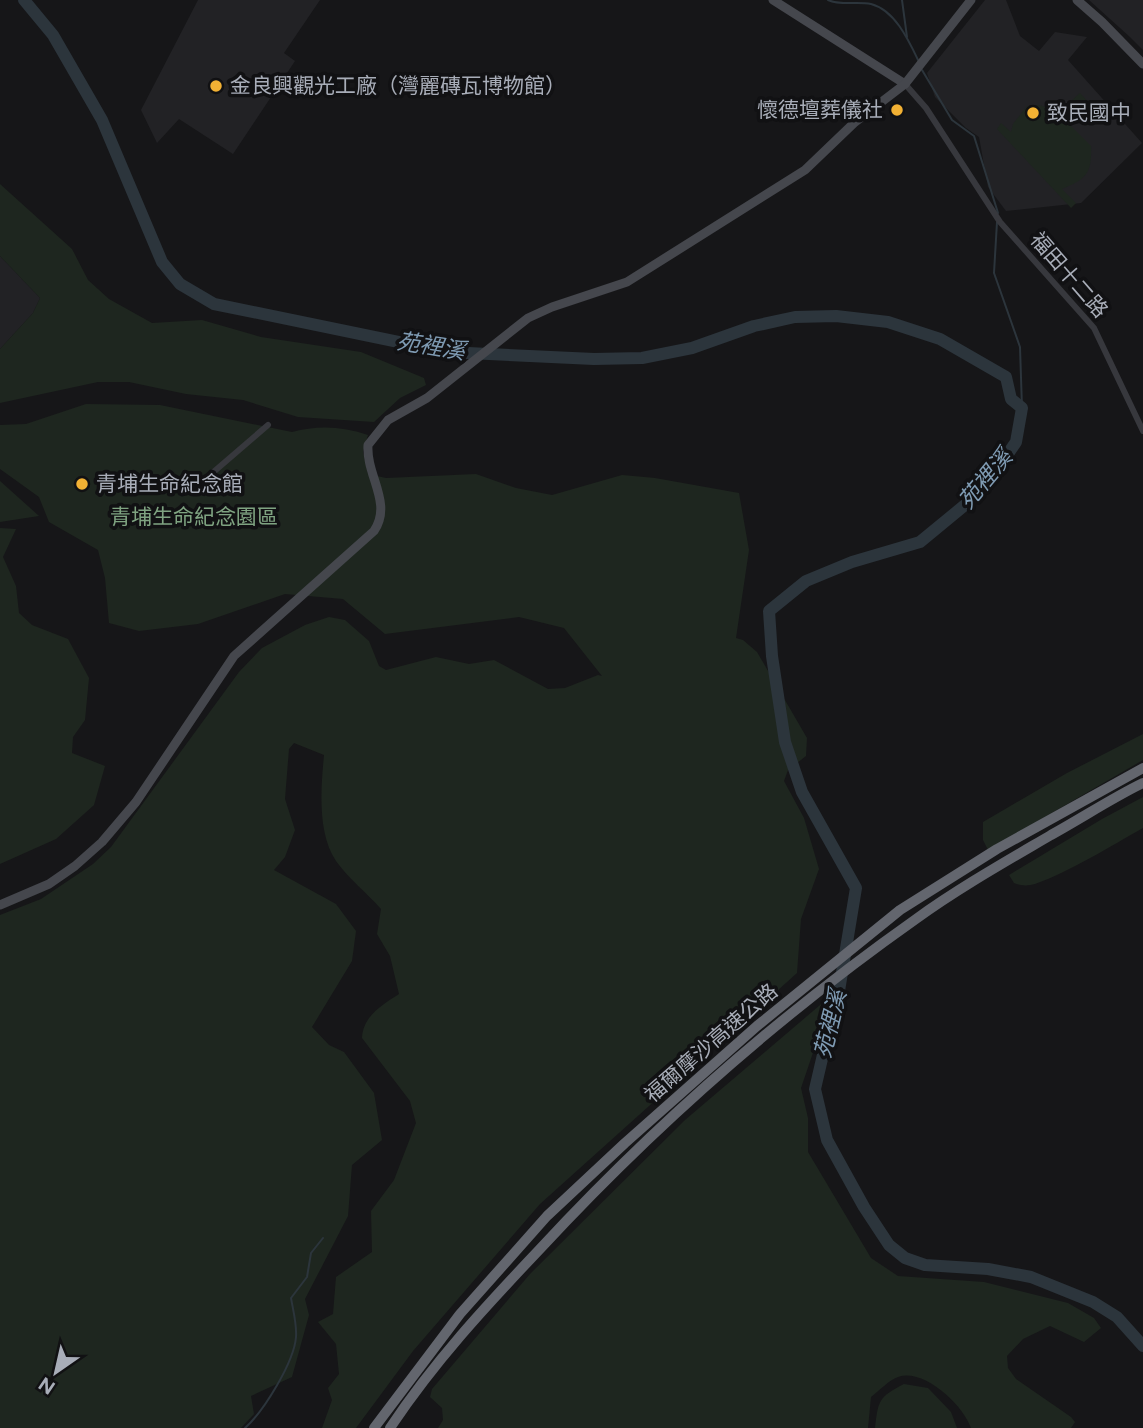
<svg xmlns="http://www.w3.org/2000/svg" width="1143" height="1428" viewBox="0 0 1143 1428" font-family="Figtree,'Noto Sans TC',sans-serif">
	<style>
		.built { fill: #222225 }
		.green { fill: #1e261f }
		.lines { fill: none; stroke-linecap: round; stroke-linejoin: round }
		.stream { stroke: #2c353c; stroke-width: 2 }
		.river { stroke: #2c353c; stroke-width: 12 }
		.minor { stroke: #37383d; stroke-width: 6 }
		.secondary { stroke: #45474d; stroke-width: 9 }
		.motorway { stroke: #63666e; stroke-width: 10 }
		.poi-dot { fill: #f2b134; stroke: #111113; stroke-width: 2.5 }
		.labels { text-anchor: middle; stroke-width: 7; stroke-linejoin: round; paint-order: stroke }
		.poi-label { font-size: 21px; fill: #a8adb8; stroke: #111113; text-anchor: start }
		.street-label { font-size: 21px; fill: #a8adb8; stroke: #111113 }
		.park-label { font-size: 21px; fill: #7fa381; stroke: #111113 }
		.water-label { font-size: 23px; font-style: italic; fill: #7f9bb3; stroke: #111113 }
	</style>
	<rect width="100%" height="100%" fill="#161618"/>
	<g class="built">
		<polygon points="198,0 320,0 284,53 295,61 233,154 179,119 157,143 141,110"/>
		<polygon points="985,0 1006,0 1020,36 1039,51 1055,32 1087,37 1068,60 1142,143 1081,203 1006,211 988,187 979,137 966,128 935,97 927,73"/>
		<polygon points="1089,0 1143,0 1143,50 1130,37"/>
		<polygon points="0,256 40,298 33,313 0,349"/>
	</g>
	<g class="green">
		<polygon points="1080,93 1091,105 1070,124 1059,112"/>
		<path d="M1038 105 1054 109 1091 146C1092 173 1087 179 1062 189L1076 203 1071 208 997 129 1001 123 1011 132 1013 124 1027 106Z"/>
		<polygon points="0,184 72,249 88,280 109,299 152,323 202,320 261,337 361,352 424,378 426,385 400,398 374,422 298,417 243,400 186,394 129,382 98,382 0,403 0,349 33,313 40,298 0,256"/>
		<path d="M86 404 160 405 292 432C317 425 343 426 368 435L363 452 368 474 386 478 476 474 516 488 552 495 622 475 655 478 739 493 749 550 736 638 743 640 757 652 807 738 806 756 788 770 784 781 804 818 819 869 801 919 797 973 540 1204 413 1351 356 1428H322L332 1400 328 1388 339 1374 336 1344 318 1322 333 1314 336 1277 372 1252 371 1211 394 1180 416 1123 410 1101 362 1038C363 1016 382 1005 399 994L390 956 377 934 381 909C367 893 348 878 336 861 317 833 321 787 324 755L294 743 289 749 285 799 295 830 285 857 274 870 336 904 356 931 352 961 312 1027 329 1045 344 1052 374 1093 382 1140 352 1165 348 1216 305 1299 309 1315 292 1377 251 1396 254 1414 241 1428H0V915L41 899 93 864 111 847 239 672 262 648 305 625 329 617 345 620 369 641 379 666 386 670 436 657 469 664 494 660 548 689 565 688 598 675 602 676 564 628 519 617 385 634 343 599 285 594 198 624 139 631 109 623 105 578 98 550 49 522 39 497 0 469V425L26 424Z"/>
		<polygon points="0,481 39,516 0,522"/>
		<polygon points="0,528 16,529 3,557 16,586 19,613 32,625 68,639 89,678 85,720 73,737 72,753 105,766 94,805 56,839 0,864"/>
		<polygon points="1143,734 1143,760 988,850 983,840 983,822 1067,773"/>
		<path d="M1143 797V828C1111 846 1069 872 1035 884 1028 886 1021 886 1014 883L1009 875 1102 819Z"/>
		<path d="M833 994 801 1088 808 1118V1152L871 1258 898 1276 984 1282 1068 1303 1094 1318 1101 1328 1084 1342 1050 1326 1023 1339 1007 1356 1008 1368 1016 1379 1071 1417 1075 1422 1071 1428H971C963 1405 924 1368 898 1377 889 1380 879 1391 871 1397L868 1428H438L443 1420 442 1408 430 1397 432 1389 530 1274 685 1120Z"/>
		<path d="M904 1384 928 1388 951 1412 957 1428H875C878 1400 879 1397 904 1384Z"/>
	</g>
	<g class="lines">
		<g class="stream">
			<path d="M828 0C842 6 856 1 871 4 895 10 909 41 919 62"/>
			<polyline points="902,0 907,37"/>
			<polyline points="922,70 952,120 974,136 998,213"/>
			<polyline points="997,222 994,273 1020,347 1022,408"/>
			<path d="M245 1428C264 1411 294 1362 296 1337 297 1324 293 1310 291 1298L307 1277 311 1253 323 1238"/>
		</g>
		<polyline class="river" points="24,0 53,35 102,120 162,262 180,284 214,304 447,352 594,359 642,358 692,348 754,326 795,317 836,316 888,322 940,339 1006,377 1011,399 1022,408 1016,442 990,480 971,500 920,542 852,562 806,581 769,611 772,656 785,742 802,792 856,888 834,1021 825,1046 815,1089 827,1140 864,1207 889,1245 905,1258 925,1265 988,1269 1031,1277 1093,1302 1117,1317 1143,1346"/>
		<g class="minor">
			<polyline points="905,84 926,108 1000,222 1094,328 1143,431"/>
			<polyline points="203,481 268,425"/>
		</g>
		<g class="secondary">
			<polyline points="773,0 905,84"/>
			<polyline points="1077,0 1102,22 1143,64"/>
			<path d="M0 905 49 884 75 866 102 842 136 802 234 656 374 531C393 503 366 476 368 445L388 420 427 398 528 318 552 307 627 282 805 170 854 123 905 84 971 0"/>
		</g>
		<g class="motorway">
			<polyline points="374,1428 460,1314 547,1216 625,1143 757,1026 900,910 997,849 1143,768"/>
			<path d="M390 1428C434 1362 484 1308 539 1250 652 1128 780 1015 916 919 959 888 1005 862 1051 835 1082 818 1112 798 1143 783"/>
		</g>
	</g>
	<g class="poi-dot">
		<circle cx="216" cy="86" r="7"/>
		<circle cx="897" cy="110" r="7"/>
		<circle cx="1033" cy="113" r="7"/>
		<circle cx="82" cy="484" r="7"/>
	</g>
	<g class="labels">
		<g class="poi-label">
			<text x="230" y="93">金良興觀光工廠（灣麗磚瓦博物館）</text>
			<text x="883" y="117" text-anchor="end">懷德壇葬儀社</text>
			<text x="1047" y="120">致民國中</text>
			<text x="96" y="491">青埔生命紀念館</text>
		</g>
		<g class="street-label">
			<text transform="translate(1069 275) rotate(49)" y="7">福田十二路</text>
			<text transform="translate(711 1043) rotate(-41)" y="7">福爾摩沙高速公路</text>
		</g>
		<g class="park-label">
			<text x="194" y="524">青埔生命紀念園區</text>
		</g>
		<g class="water-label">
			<text transform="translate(431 346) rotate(9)" y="8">苑裡溪</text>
			<text transform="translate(985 479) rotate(-50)" y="8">苑裡溪</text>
			<text transform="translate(830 1024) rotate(-76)" y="8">苑裡溪</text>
		</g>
	</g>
	<g transform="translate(56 1372) rotate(214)" stroke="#111113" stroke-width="5" paint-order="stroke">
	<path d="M0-5L12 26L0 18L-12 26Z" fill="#a8adb8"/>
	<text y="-10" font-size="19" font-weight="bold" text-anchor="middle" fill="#a8adb8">N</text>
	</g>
</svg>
